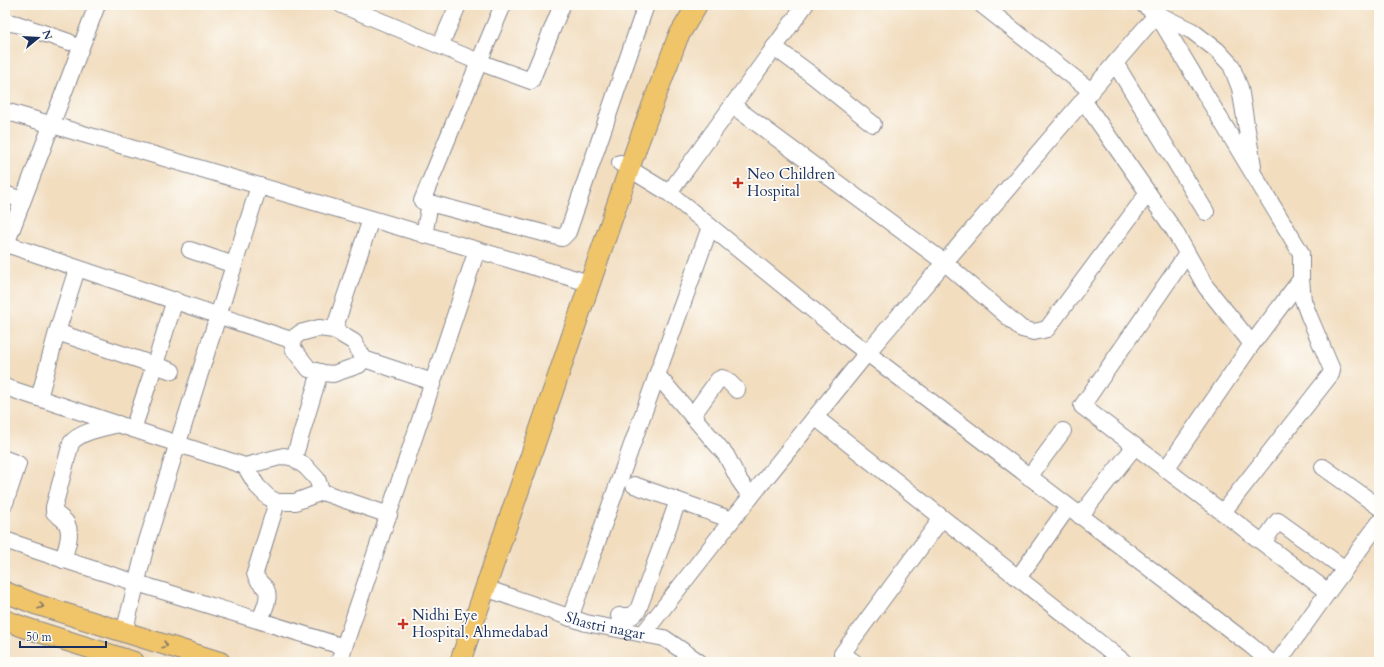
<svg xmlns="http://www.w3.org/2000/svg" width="1384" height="667" viewBox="0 0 1384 667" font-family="Cardo,serif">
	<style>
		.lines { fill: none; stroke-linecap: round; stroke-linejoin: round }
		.minor-casing { stroke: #86868e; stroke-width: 18 }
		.major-casing { stroke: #86868e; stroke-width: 22 }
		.minor { stroke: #fff; stroke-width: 16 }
		.major { stroke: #f0c469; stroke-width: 20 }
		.oneway { stroke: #7b7263 }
		.poi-dot { fill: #c8321e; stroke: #fdfcf7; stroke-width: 1.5 }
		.labels { text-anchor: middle; stroke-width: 3.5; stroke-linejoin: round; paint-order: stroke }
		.poi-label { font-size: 15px; fill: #1b2f5e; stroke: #fdfcf7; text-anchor: start }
		.street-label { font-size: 15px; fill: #1b2f5e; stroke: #fdfcf7 }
	</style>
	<rect width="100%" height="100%" fill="#fdfcf7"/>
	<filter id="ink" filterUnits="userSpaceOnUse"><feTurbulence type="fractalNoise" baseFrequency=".025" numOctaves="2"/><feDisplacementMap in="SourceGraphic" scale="8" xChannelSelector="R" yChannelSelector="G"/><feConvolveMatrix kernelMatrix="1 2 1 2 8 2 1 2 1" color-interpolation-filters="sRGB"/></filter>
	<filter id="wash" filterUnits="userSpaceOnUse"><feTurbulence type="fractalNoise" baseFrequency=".012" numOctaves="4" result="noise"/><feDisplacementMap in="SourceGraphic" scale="16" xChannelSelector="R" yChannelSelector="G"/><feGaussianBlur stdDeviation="0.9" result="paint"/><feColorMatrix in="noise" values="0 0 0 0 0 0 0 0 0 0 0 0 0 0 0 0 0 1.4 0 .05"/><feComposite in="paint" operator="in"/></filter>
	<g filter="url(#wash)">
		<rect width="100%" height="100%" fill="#f2ddbf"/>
	</g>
	<g filter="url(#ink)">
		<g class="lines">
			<g class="minor-casing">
				<g id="minor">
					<polyline points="342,5 479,62 422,201 562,238 568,232 646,5"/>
					<polyline points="503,5 479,62 531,81 562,5"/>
					<polyline points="982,5 1091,91"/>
					<polyline points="1144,5 1157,14 1192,31 1217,50 1231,65 1240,88 1253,166"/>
					<polyline points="5,22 17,24 69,42"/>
					<polyline points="440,46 458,5"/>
					<polyline points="774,47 812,75 873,124"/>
					<polyline points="1115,63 1206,212"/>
					<polyline points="1083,100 1174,230 1206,287 1252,344 1166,469"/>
					<polyline points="732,105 944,262 1022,329 1034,332 1047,329 1148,193"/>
					<polyline points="5,111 579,280 590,282"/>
					<polyline points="620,163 669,193 845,336 1250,645 1270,662"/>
					<polyline points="669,193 805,5"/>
					<polyline points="5,194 22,200"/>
					<polyline points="424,235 430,203"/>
					<polyline points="6,244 291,340 300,333 319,328 334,330 354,342 364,359 433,382"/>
					<polyline points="5,247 97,5"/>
					<polyline points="190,250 234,265"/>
					<polyline points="1187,254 1082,406 1328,592"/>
					<polyline points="334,330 371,219"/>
					<polyline points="57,332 77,269"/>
					<polyline points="291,340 294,350 309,369 323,373 333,374 359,365 364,359"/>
					<polyline points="1252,344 1301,279"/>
					<polyline points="657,375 726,455 739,480 751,497"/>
					<polyline points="5,387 245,466 284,456 294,458 306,467 317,479 322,492"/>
					<polyline points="39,398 57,332 172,371"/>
					<polyline points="692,416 718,380 722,378 727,380 737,390"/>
					<polyline points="815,417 1124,662"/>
					<polyline points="133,429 155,364 175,300"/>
					<polyline points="294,458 320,372"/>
					<polyline points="5,459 18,464 5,503"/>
					<polyline points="245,466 257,486 268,497 277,502 295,502 322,492 389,515"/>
					<polyline points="1323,467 1379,507"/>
					<polyline points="1029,477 1063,431"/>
					<polyline points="634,485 732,520"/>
					<polyline points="1080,516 1135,446"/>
					<path d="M5 540C117 579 231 611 344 647"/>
					<polyline points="1263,542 1278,521 1345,569"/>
					<path d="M63 560C66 549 72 535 67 524 64 519 58 516 54 512V507L71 443C81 431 104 428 118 424"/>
					<polyline points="1018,578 1068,507"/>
					<path id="s1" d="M485 588 586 623 664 638 699 662"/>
					<polyline points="619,616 632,616 638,610 678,501"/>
					<polyline points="570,618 710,227"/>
					<path d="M260 620C263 611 271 598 266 589 262 583 256 581 255 573L277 502"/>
					<polyline points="124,633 147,541 259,186"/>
					<polyline points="643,634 732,520 867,353 1157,14 1298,248 1301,253 1301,279 1303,300 1309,316 1332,370 1331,374 1223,512"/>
					<polyline points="339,662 477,250"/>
					<polyline points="854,662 842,654 942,518"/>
					<polyline points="1278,662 1328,592 1379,523"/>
				</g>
			</g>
			<g class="major-casing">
				<g id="major">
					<polyline points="5,592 35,604 220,662"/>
					<polyline points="5,620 26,628 134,662"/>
					<polyline points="460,662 637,146 678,37 697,5"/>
				</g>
			</g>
			<use href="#minor" class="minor"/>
			<use href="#major" class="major"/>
		</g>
		<defs><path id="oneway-chevron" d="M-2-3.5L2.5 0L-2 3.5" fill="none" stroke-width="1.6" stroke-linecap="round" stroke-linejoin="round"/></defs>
		<g class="oneway">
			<use href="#oneway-chevron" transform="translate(41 606) rotate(17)"/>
			<use href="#oneway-chevron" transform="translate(165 645) rotate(17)"/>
		</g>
	</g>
	<g class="poi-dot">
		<path d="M736 177h4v4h4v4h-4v4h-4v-4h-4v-4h4z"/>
		<path d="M401 618h4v4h4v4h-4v4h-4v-4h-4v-4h4z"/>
	</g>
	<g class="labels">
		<g class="poi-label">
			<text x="747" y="179">Neo Children<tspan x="747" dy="17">Hospital</tspan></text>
			<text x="412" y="620">Nidhi Eye<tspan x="412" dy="17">Hospital, Ahmedabad</tspan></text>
		</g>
		<g class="street-label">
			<text dy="5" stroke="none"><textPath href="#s1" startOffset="126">Shastri nagar</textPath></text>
		</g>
	</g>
	<rect width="1384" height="667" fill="none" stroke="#fdfcf7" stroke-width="20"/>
	<g transform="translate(38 38) rotate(72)" stroke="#fdfcf7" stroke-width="3" paint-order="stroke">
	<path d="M0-3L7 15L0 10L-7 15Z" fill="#1b2f5e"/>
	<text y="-6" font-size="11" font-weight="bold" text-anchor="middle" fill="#1b2f5e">N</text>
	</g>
	<path d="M20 641v6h86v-6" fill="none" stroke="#1b2f5e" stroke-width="2"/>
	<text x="26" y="641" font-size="12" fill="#1b2f5e" stroke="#fdfcf7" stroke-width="3" paint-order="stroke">50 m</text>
</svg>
